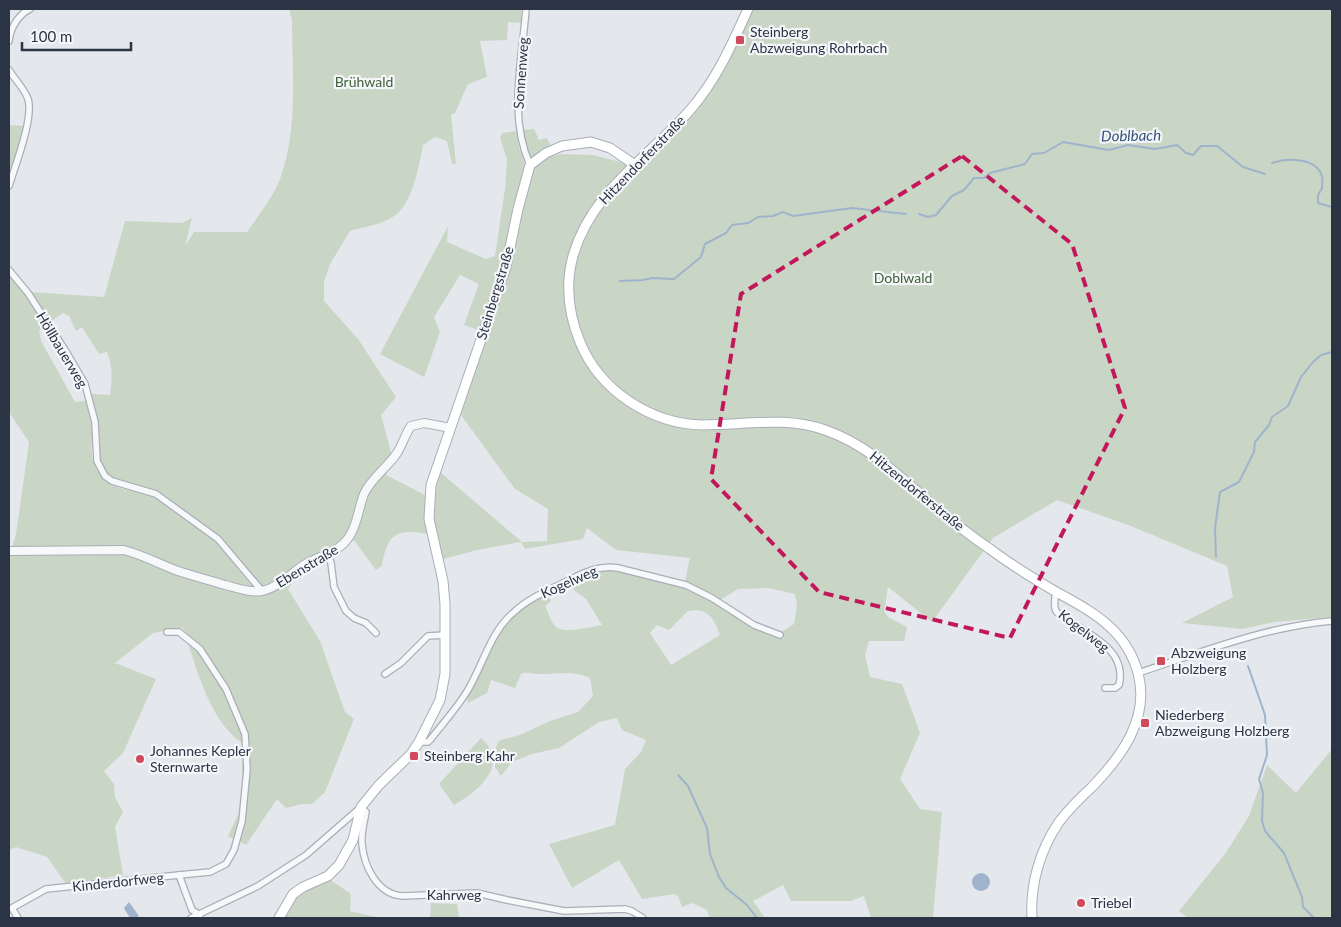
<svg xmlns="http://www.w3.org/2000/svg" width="1341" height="927" viewBox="0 0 1341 927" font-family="Lato,sans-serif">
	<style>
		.green { fill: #c9d6c5; fill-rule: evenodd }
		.water { fill: #9fb4cc }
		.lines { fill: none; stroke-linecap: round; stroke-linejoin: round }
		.stream { stroke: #9fb4cc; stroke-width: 2 }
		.minor-casing { stroke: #a9aeb7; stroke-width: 8 }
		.tertiary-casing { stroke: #a9aeb7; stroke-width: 10 }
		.secondary-casing { stroke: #a9aeb7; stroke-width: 11 }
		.minor { stroke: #f7f8fa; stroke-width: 5.5 }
		.tertiary { stroke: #f7f8fa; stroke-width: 8 }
		.secondary { stroke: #fff; stroke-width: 9 }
		.marked { fill: none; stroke: #c2185b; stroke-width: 4; stroke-dasharray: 10 6; stroke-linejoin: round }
		.poi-dot { fill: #d1495b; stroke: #f4f6f9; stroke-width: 2 }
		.labels { text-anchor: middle; stroke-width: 4.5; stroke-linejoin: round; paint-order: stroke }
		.poi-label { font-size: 14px; fill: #2b3445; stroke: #f4f6f9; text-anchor: start }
		.street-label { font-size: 14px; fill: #2b3445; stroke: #f4f6f9 }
		.park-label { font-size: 14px; fill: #3f6138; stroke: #f4f6f9 }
		.water-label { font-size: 15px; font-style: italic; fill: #34527a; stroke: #f4f6f9 }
	</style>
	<rect width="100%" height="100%" fill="#e4e7ec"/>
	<g class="green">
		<path d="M289 9H521V23L508 22 507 40 480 41 487 77 468 84 455 113 451 115 456 164H452L447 141 435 137 423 145C419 166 412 208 391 218 379 225 363 227 350 231L330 264 324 282V301L358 339 396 397 381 415 393 460 386 475 425 495 428 534C396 528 387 534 382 566L376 570 354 540 302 570 288 589 320 641 345 712 354 719 325 792 312 804H302L286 808 277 799 246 845 228 836 239 813 242 795V743C208 720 196 665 183 628L153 633 115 663 156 679 123 753 104 771 114 784 115 797 123 812 115 827 123 875 66 884 47 857 16 847 9 850V554H10L16 534 29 442 9 412V274L47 325 39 330 41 341 75 402 86 401C89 412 92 424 92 436 92 442 91 449 92 455 96 484 126 495 151 490L113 478 104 472 98 460V428L91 394 110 395C112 380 113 367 107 352L99 354 82 327 76 331 69 316 63 313 50 322 38 306 31 292 104 297 125 221 182 223 192 218 185 246 194 232H247C258 216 277 192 282 173 298 124 292 71 292 21Z"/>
		<path d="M753 9H1332V617L1274 622 1242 629 1182 623 1233 597 1227 566 1131 526 1057 500 993 538 932 622 888 587 884 611 888 617 907 627 904 641H869L865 655 870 677 902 684 920 733 900 779 920 809 942 812 933 918H871L864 896 851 901H791L783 885 753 901 765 918H710L707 910 692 903 682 907 678 896 674 894 642 899 619 860 572 888 549 844 615 825 625 769 641 752 646 740 622 730 617 718 599 722 559 748 532 754 512 762 501 776 495 767V752L497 744 500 740 520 735 550 721 578 712 593 696 590 678C570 669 557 675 536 674 530 673 526 672 521 674L515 688 491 680 487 693 468 703 467 698 496 637 505 623 521 608 543 595 549 596 551 601 545 606C548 612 551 622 556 627 563 634 592 627 602 625L586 599 575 591 569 582 588 573 608 568 685 587 784 639 781 632 794 624 797 605 795 594 768 588 738 589 720 600 704 590 685 581 690 558 616 550 587 528 583 539 525 549 521 542 477 550 443 559C433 531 427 500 440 472L522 542 547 541 548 509 515 489 461 415 506 267 533 168 547 157 561 154 593 155 644 168 709 91 732 55ZM696 610C711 611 716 624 720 635L671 665 650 633 657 625 669 630 688 611Z"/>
		<polygon points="9,125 24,126 9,180"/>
		<polygon points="534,129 539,140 547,138 551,146 532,157 528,156 522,130"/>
		<polygon points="517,131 519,147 526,168 519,185 507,249 481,331 464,325 479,284 460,275 434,317 440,332 424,377 380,354 448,226 447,242 486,259 495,256 505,189 507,160 500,137 503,133"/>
		<path d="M481 738C511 765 478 791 454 805L439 784Z"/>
		<polygon points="1332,749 1332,918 1188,918 1179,911 1225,854 1249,816 1267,765 1296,793"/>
		<polygon points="329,879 351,894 350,911 380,918 283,918 292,900 307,888"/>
		<polygon points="431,903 457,904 459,918 430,918"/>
	</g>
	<g class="water">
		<circle cx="981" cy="882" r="9"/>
		<polygon points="129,902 139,916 136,918 130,918 124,908"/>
	</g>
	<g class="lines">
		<g class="stream">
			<path d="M1272 163C1286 158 1316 157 1322 176 1323 180 1322 184 1322 188L1318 195V203L1332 207"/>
			<polyline points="919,214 928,217 936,215 952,196 964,190 974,178 984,178 990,173 1025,164 1032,154 1044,153 1063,142 1109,150 1128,145 1155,149 1177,145 1186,153 1193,155 1201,146 1217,146 1243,167 1265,174"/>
			<polyline points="620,281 643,280 652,278 674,279 701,257 705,244 726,233 732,225 748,223 758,217 773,216 783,212 793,216 852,208 906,214"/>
			<polyline points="1216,557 1215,528 1220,492 1239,482 1254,452 1255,442 1269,425 1272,417 1288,406 1301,377 1313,362 1321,355 1332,352"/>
			<polyline points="1248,666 1265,715 1267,755 1259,779 1263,793 1262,821 1265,831 1284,853 1302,897 1303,907 1314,918"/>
			<polyline points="678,775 688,786 707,828 710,854 719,877 726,888 747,905 757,918"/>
		</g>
		<g class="minor-casing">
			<g id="minor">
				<path d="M526 9C522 61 508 116 530 165"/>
				<path d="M9 41C10 28 19 14 30 9"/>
				<path d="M9 70C15 80 24 88 28 99 34 118 15 166 9 186"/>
				<polyline points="9,270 28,293 65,350 85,384 95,422 97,461 105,476 112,481 156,494 218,539 262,591"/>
				<polyline points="328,554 331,563 334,587 346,611 354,618 366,623 376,633"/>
				<path d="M1056 592C1055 598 1053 605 1056 611 1059 616 1066 619 1071 622 1094 637 1127 652 1119 685L1115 688H1105"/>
				<polyline points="167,632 179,632 200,649 226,689 245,734 247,769 242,821 234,850 226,864 210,872 179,875"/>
				<path d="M1138 673C1202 652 1264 627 1332 621"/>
				<polyline points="385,674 401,663 428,636 445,635"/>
				<path d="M419 742H428L430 740C443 723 459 706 469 688 484 662 491 631 514 612 529 598 549 590 567 581 583 573 599 565 618 568L686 585 712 598 754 625 780 635"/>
				<polyline points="18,918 12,908 46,889 179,875 192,910 200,915"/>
				<path d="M191 918 258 886 306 855 361 807 366 812C364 823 361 833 362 844 364 866 377 894 402 896L477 893 507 900 564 911 625 909 632 911 643 918"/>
			</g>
		</g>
		<g class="tertiary-casing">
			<path id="tertiary" d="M9 551 124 550C143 555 159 564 178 571 193 576 209 580 225 585 237 588 250 593 262 591 280 587 292 572 307 563 322 555 339 552 349 537 358 524 358 509 364 494 371 478 388 467 397 453 403 444 405 434 411 426L424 423 451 428"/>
		</g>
		<g class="secondary-casing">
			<g id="secondary">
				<path d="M748 9C732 44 717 79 691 109 649 157 591 192 573 256 565 285 569 315 580 342 600 391 651 424 703 425 745 425 785 416 825 430 869 445 901 478 936 508 953 522 971 536 990 549 1010 564 1031 577 1053 590 1072 601 1093 611 1110 627 1123 639 1133 655 1138 673 1150 718 1122 756 1092 787 1080 798 1069 809 1059 822 1040 850 1030 884 1032 918"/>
				<polyline points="279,918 293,894 303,887 328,876 339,865 353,840 361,807 379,785 411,754 419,742 440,700 445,674 445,604 443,581 429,519 431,485 506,267 518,209 530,165 546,153 562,146 591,142 610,148 635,165"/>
			</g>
		</g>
		<use href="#minor" class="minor"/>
		<use href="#tertiary" class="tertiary"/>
		<use href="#secondary" class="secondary"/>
	</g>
	<path class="marked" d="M962 156 1072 244 1125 408 1010 638 819 592 711 479 741 294Z"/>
	<g class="poi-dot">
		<rect x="735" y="35" width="10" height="10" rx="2.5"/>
		<rect x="1156" y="656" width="10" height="10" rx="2.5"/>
		<rect x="1140" y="718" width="10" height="10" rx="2.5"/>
		<rect x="409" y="751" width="10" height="10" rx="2.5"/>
		<circle cx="140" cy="759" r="5"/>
		<circle cx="1081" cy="903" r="5"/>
	</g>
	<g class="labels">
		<g class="poi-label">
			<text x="750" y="37">Steinberg<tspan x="750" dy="16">Abzweigung Rohrbach</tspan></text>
			<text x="1171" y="658">Abzweigung<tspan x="1171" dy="16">Holzberg</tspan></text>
			<text x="1155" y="720">Niederberg<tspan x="1155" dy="16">Abzweigung Holzberg</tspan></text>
			<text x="150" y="756">Johannes Kepler<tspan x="150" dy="16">Sternwarte</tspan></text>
			<text x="424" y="761">Steinberg Kahr</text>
			<text x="1091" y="908">Triebel</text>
		</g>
		<g class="street-label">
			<text transform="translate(521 73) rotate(-86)" y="5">Sonnenweg</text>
			<text transform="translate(642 160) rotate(-46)" y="5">Hitzendorferstraße</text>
			<text transform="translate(495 293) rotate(-73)" y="5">Steinbergstraße</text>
			<text transform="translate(62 350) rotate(59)" y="5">Höllbauerweg</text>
			<text transform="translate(917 491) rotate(39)" y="5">Hitzendorferstraße</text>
			<text transform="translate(307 566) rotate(-31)" y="5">Ebenstraße</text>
			<text transform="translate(569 582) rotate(-24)" y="5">Kogelweg</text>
			<text transform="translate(1084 631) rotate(38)" y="5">Kogelweg</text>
			<text transform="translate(118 882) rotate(-6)" y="5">Kinderdorfweg</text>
			<text x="454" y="900">Kahrweg</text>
		</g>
		<g class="park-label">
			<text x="364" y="87">Brühwald</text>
			<text x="903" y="283">Doblwald</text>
		</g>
		<g class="water-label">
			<text transform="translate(1131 136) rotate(-1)" y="5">Doblbach</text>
		</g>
	</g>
	<rect width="1341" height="927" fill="none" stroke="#2b3445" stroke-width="20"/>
	<path d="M22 42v8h109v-8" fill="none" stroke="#2b3445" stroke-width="2.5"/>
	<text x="30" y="42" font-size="15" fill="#2b3445" stroke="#f4f6f9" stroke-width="4" paint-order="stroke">100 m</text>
</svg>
